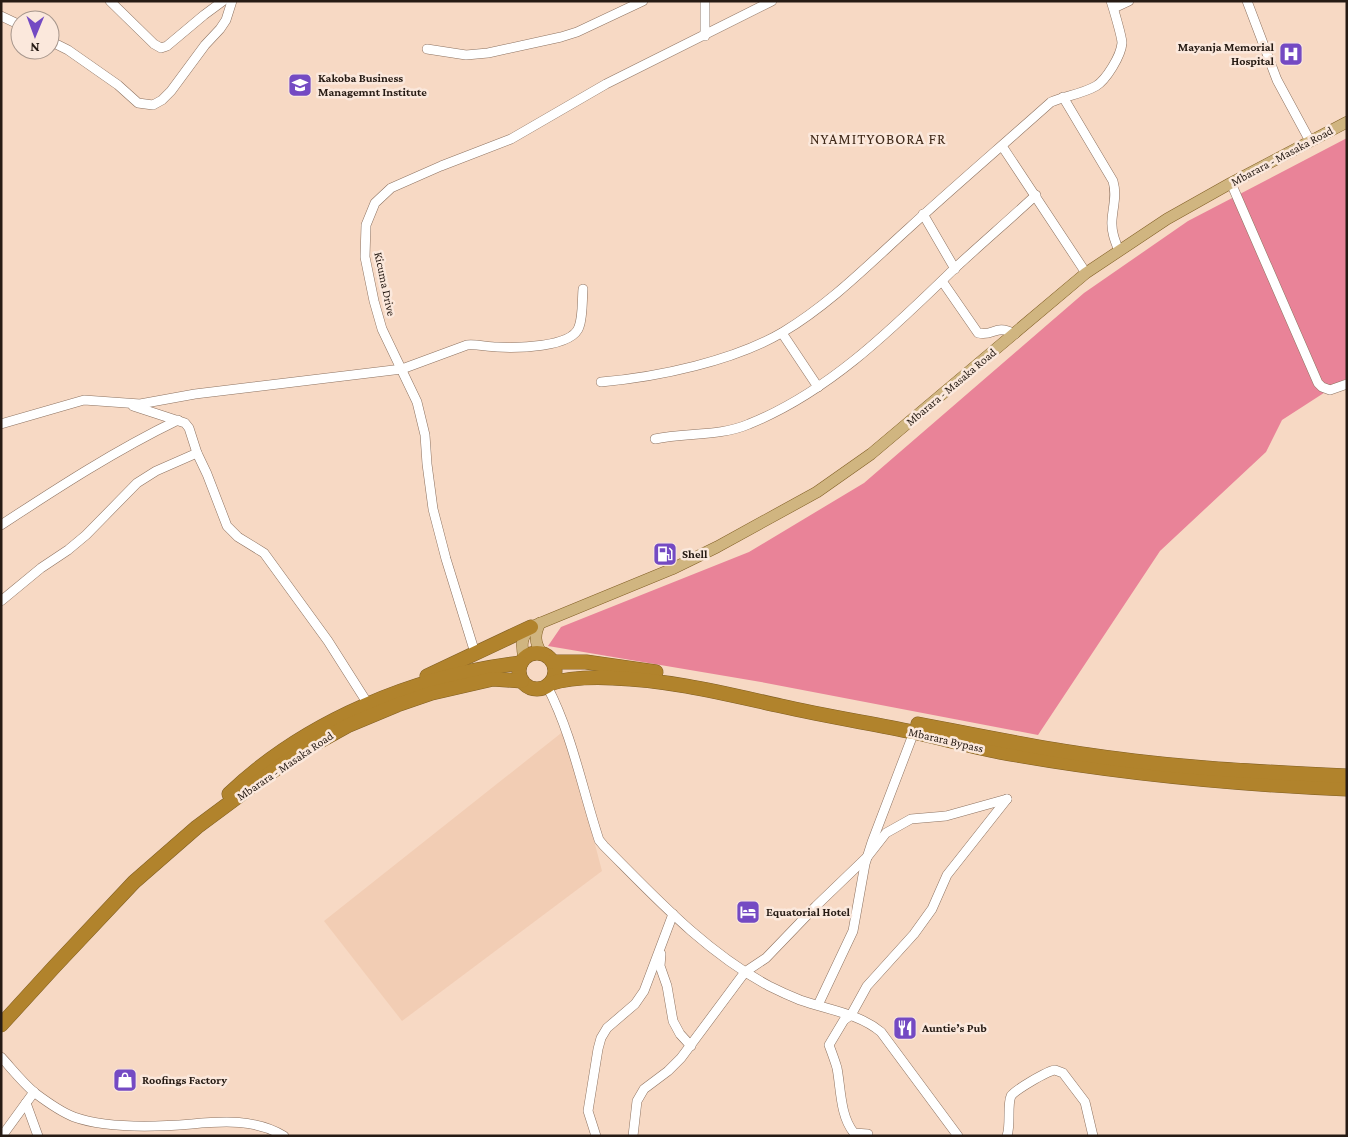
<svg xmlns="http://www.w3.org/2000/svg" width="1348" height="1137" viewBox="0 0 1348 1137" font-family="'Crimson Pro',serif">
	<style>
		.built { fill: #f2cdb4 }
		.forest { fill: #e98398 }
		.lines { fill: none; stroke-linecap: round; stroke-linejoin: round }
		.minor-casing { stroke: #8d7260; stroke-width: 10 }
		.major-casing { stroke: #805f24; stroke-width: 12 }
		.highway-casing { stroke: #805f24; stroke-width: 15 }
		.minor { stroke: #fff; stroke-width: 9 }
		.major { stroke: #d0b580; stroke-width: 11 }
		.highway { stroke: #b1832c; stroke-width: 14 }
		.labels { text-anchor: middle; stroke-width: 5; stroke-linejoin: round; paint-order: stroke }
		.poi-label { font-size: 12px; font-weight: bold; fill: #261b14; stroke: #fbe8dc; text-anchor: start }
		.street-label { font-size: 12px; fill: #261b14; stroke: #fbe8dc }
		.quarter-label { font-size: 15px; letter-spacing: 1px; fill: #402919; stroke: #fbe8dc }
	</style>
	<rect width="100%" height="100%" fill="#f7d9c4"/>
	<polygon class="built" points="565,730 602,871 402,1021 324,921"/>
	<polygon class="forest" points="1347,138 1347,378 1282,420 1266,452 1160,551 1038,735 761,682 548,646 561,627 749,552 864,483 1084,293 1188,221"/>
	<g class="lines">
		<g class="minor-casing">
			<g id="minor">
				<polyline points="110,1 154,44 161,48 167,46 204,15 223,1"/>
				<polyline points="705,1 705,36"/>
				<polyline points="1247,1 1277,80 1310,141"/>
				<polyline points="1114,8 1129,1"/>
				<polyline points="1,16 20,25"/>
				<polyline points="50,41 68,50 118,85 138,103 153,105 162,100 171,91 205,45 220,29 226,20 232,1"/>
				<polyline points="427,49 466,55 488,53 561,37 577,32 643,1"/>
				<path d="M1063 97 1113 181C1117 195 1113 206 1112 220 1111 231 1115 241 1119 251"/>
				<polyline points="1002,146 1086,273"/>
				<polyline points="1231,183 1318,383 1322,387 1330,390 1347,384"/>
				<polyline points="923,214 955,269"/>
				<path d="M942 281 978 333C995 337 994 323 1015 334"/>
				<polyline points="782,333 818,387"/>
				<path d="M601 382C658 377 734 361 783 332 830 304 869 264 909 228 956 185 1004 144 1051 102 1065 96 1082 94 1096 86 1106 80 1121 56 1122 43 1122 37 1113 7 1111 1"/>
				<polyline points="133,406 185,423 189,428 197,453 207,474 227,526 238,537 264,553 328,641 368,704"/>
				<path d="M1 424 84 400 140 404 195 394 402 369 467 345C477 344 487 347 497 347 515 348 572 348 579 327 583 316 582 301 583 289"/>
				<path d="M655 439C686 432 719 437 749 424 829 392 893 328 954 269 981 244 1009 220 1036 195"/>
				<path d="M1 525C59 487 116 450 178 420"/>
				<polyline points="1,601 41,568 68,550 86,535 137,483 156,471 197,453"/>
				<polyline points="475,653 446,559 433,509 427,464 425,435 417,402 382,329 374,301 365,257 366,225 375,203 391,188 441,166 511,139 606,84 772,1"/>
				<path d="M547 686C572 734 582 788 599 840L604 846C655 897 704 951 769 986 779 991 790 996 800 1000 828 1010 858 1013 881 1032L958 1136"/>
				<polyline points="661,954 660,966 667,986 673,1021 680,1034 691,1046"/>
				<polyline points="818,1005 853,931 865,864 872,842 914,732"/>
				<path d="M1 1057C12 1069 23 1083 35 1093 47 1102 61 1112 74 1117 108 1129 156 1127 192 1124 223 1121 256 1119 284 1136"/>
				<polyline points="26,1103 38,1136"/>
				<path d="M868 1134 854 1133C840 1116 841 1089 837 1068 835 1061 832 1053 829 1045L844 1020 851 1015 867 986 914 934 932 909 947 875 1007 799"/>
				<polyline points="2,1136 34,1092"/>
				<polyline points="596,1136 588,1111 598,1049 601,1038 607,1028 635,1004 644,991 673,914"/>
				<polyline points="633,1136 637,1101 644,1089 668,1071 681,1058 745,972 766,958 816,906 868,856 886,833 911,819 946,816 1007,799"/>
				<path d="M1007 1136C1011 1124 1007 1105 1011 1096 1015 1090 1047 1071 1055 1070L1063 1073 1085 1102 1093 1136"/>
			</g>
		</g>
		<g class="major-casing">
			<g id="major">
				<path d="M540 623C534 635 535 642 541 653"/>
				<path d="M524 658C521 645 521 637 531 627L672 569 717 547 817 492 871 454 1086 273 1167 219 1231 183 1347 122"/>
			</g>
		</g>
		<g class="highway-casing">
			<g id="highway">
				<circle cx="537" cy="671" r="18"/>
				<polyline points="553,662 586,662 656,672"/>
				<polyline points="427,676 531,627"/>
				<path d="M549 684C570 677 592 677 613 678 671 680 726 694 781 706 825 716 869 723 913 732 942 738 971 747 1000 752 1115 773 1230 784 1347 789"/>
				<path d="M918 724C975 735 1032 747 1089 755 1175 768 1261 772 1347 776"/>
				<path d="M229 794C305 721 417 675 521 663"/>
				<polyline points="1,1025 54,967 134,882 197,827 267,775 304,750 349,725 397,705 432,693 493,679 522,681"/>
			</g>
		</g>
		<use href="#minor" class="minor"/>
		<use href="#major" class="major"/>
		<use href="#highway" class="highway"/>
	</g>
	<defs>
		<g id="hospital-square" transform="scale(1.25)"><rect x="-9" y="-9" width="18" height="18" rx="4" fill="#744ac3" stroke="#fbe8dc"/><path d="M-5-5h3v3.5h4V-5h3V5h-3V1.5h-4V5h-3Z" fill="#fff"/></g>
		<g id="school-square" transform="scale(1.25)"><rect x="-9" y="-9" width="18" height="18" rx="4" fill="#744ac3" stroke="#fbe8dc"/><path d="M0-5L7-2L0 1L-7-2ZM-4 1L0 2.5L4 1V4Q0 6-4 4Z" fill="#fff"/></g>
		<g id="fuel-square" transform="scale(1.25)"><rect x="-9" y="-9" width="18" height="18" rx="4" fill="#744ac3" stroke="#fbe8dc"/><path d="M-5.5-6h7V0h2V4h1.3V-2.5L3-4.5l.8-.8L6-3V5H2.5V1h-1V6h-7ZM-4.2-4.7v3.2H.2V-4.7Z" fill="#fff"/></g>
		<g id="hotel-square" transform="scale(1.25)"><rect x="-9" y="-9" width="18" height="18" rx="4" fill="#744ac3" stroke="#fbe8dc"/><path d="M-6-4.5h1.5V1H6V5H4.5V3h-9V5H-6ZM-4 0a1.8 1.8 0 1 1 3.6 0ZM.5 0V-2.5h3Q6-2.5 6 0Z" fill="#fff"/></g>
		<g id="restaurant-square" transform="scale(1.25)"><rect x="-9" y="-9" width="18" height="18" rx="4" fill="#744ac3" stroke="#fbe8dc"/><path d="M-5-6h1v4h1v-4h1v4h1v-4h1v5L-1.5 .5V6h-2V.5L-5-1ZM5-6V6H3V1.5H1.5Q1.5-4 5-6Z" fill="#fff"/></g>
		<g id="shop-square" transform="scale(1.25)"><rect x="-9" y="-9" width="18" height="18" rx="4" fill="#744ac3" stroke="#fbe8dc"/><path d="M-5-2.5h2.3a2.7 3.5 0 0 1 5.4 0H5L5.5 6h-11ZM-1.5-2.5h3a1.5 2.3 0 0 0-3 0Z" fill="#fff"/></g>
	</defs>
	<g fill-rule="evenodd">
		<use href="#hospital-square" x="1291" y="54"/>
		<use href="#school-square" x="300" y="85"/>
		<use href="#fuel-square" x="665" y="554"/>
		<use href="#hotel-square" x="748" y="912"/>
		<use href="#restaurant-square" x="905" y="1028"/>
		<use href="#shop-square" x="125" y="1080"/>
	</g>
	<g class="labels">
		<g class="poi-label">
			<text x="1274" y="51" text-anchor="end">Mayanja Memorial<tspan x="1274" dy="14">Hospital</tspan></text>
			<text x="318" y="82">Kakoba Business<tspan x="318" dy="14">Managemnt Institute</tspan></text>
			<text x="682" y="558">Shell</text>
			<text x="766" y="916">Equatorial Hotel</text>
			<text x="922" y="1032">Auntie’s Pub</text>
			<text x="142" y="1084">Roofings Factory</text>
		</g>
		<g class="street-label">
			<text transform="translate(1282 156) rotate(-28)" y="4">Mbarara - Masaka Road</text>
			<text transform="translate(385 284) rotate(78)" y="4">Kicuma Drive</text>
			<text transform="translate(951 387) rotate(-40)" y="4">Mbarara - Masaka Road</text>
			<text transform="translate(946 740) rotate(13)" y="4">Mbarara Bypass</text>
			<text transform="translate(285 766) rotate(-34)" y="4">Mbarara - Masaka Road</text>
		</g>
		<g class="quarter-label">
			<text x="878" y="144">NYAMITYOBORA FR</text>
		</g>
	</g>
	<rect width="1348" height="1137" fill="none" stroke="#261b14" stroke-width="5"/>
	<g transform="translate(35 35) rotate(181)"><circle r="24" fill="#fbe8dc" stroke="#a6968c"/>
	<path d="M0-4L9 19L0 12L-9 19Z" fill="#744ac3"/>
	<text y="-8" font-size="14" font-weight="bold" text-anchor="middle" fill="#261b14">N</text>
	</g>
</svg>
